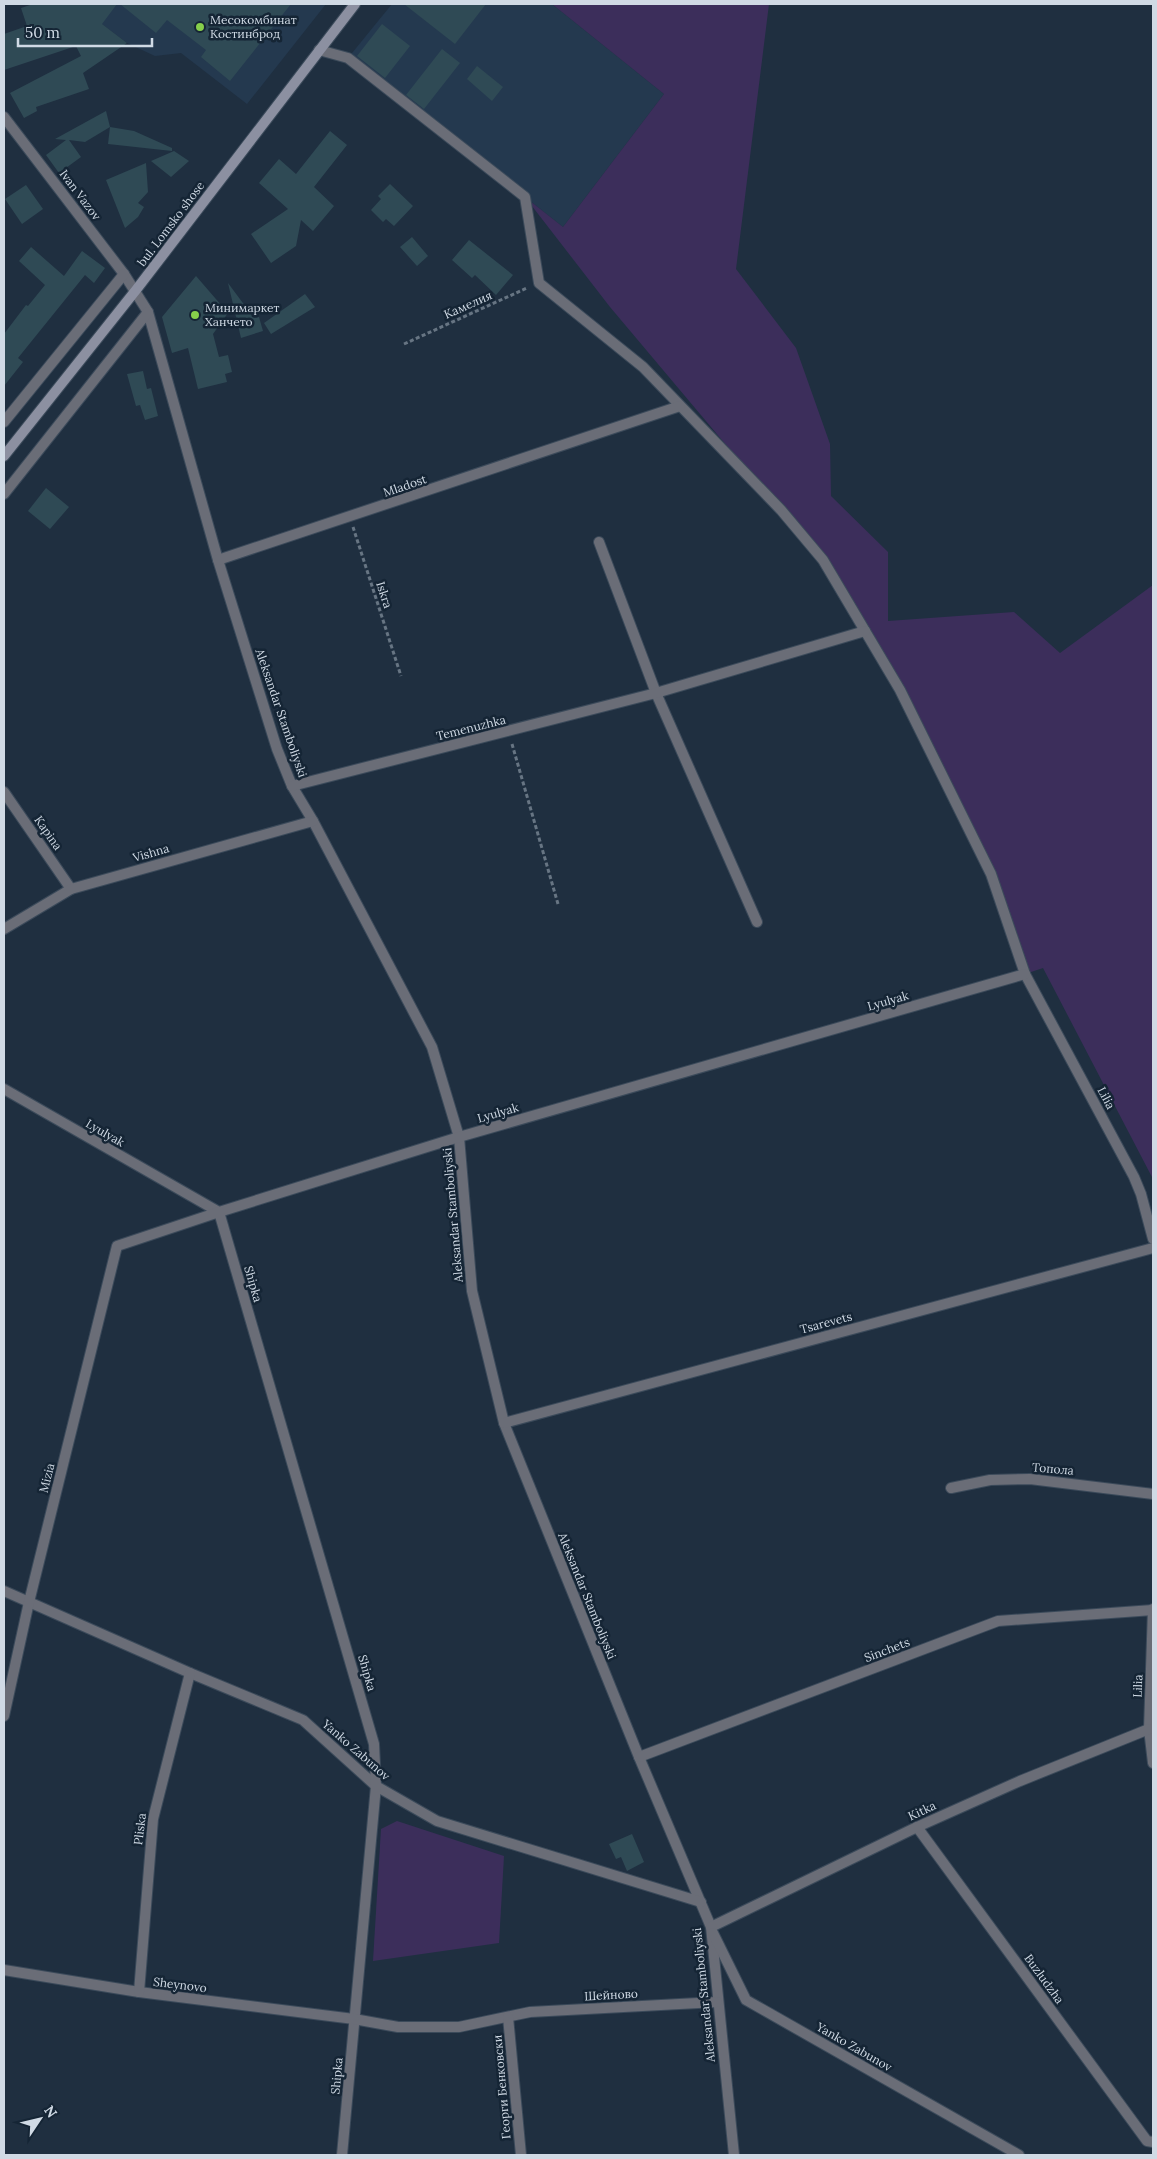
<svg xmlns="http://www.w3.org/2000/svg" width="1157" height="2159" viewBox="0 0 1157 2159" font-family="Lora,serif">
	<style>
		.built { fill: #24394f }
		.green { fill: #3c2e5b }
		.building { fill: #2f4a55 }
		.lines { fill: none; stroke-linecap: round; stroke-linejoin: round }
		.minor-casing { stroke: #3b4a5a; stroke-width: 12 }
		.secondary-casing { stroke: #3b4a5a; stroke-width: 12 }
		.path { stroke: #677583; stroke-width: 3; stroke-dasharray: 4 2.5; stroke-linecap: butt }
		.minor { stroke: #6a6d77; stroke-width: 10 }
		.secondary { stroke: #8c90a1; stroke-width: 10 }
		.poi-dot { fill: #86cf4b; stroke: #152535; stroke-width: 2 }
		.labels { text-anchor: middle; stroke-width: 5; stroke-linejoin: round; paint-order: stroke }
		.poi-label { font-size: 12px; fill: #d0dae5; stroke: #152535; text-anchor: start }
		.street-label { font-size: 12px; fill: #d0dae5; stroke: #152535 }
	</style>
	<rect width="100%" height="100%" fill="#1f2f40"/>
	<g class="built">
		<polygon points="75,4 326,4 247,104 181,53 155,56 127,43"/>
		<polygon points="392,4 552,4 664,94 563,227 348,58"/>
	</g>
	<g class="green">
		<polygon points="552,4 769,4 736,269 796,348 830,444 831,496 888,552 888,621 1014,612 1060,653 1153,585 1153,1179 1043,968 1025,974 991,874 900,690 823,560 610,307 525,197 563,227 664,94"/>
		<polygon points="397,1821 504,1856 499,1943 373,1961 381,1829"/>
	</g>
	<g class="building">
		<polygon points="33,4 117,4 102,24 127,43 83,73 89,89 36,107 37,111 24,118 10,93 81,56 76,46 4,70 4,34 27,26 21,8"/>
		<polygon points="120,4 291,4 230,81 201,57 206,50 167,20 156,33"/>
		<polygon points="404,4 486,4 455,44"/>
		<polygon points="382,24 410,46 385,78 357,56"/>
		<polygon points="442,49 460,63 424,109 406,95"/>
		<polygon points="477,66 503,87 492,101 467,79"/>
		<polygon points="106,111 110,127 85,142 69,140 81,157 59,173 46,155 66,140 55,139"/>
		<polygon points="110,127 134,131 172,148 172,151 108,144"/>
		<polygon points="330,131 347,145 314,187 334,206 313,231 301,220 296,246 271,263 251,234 288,209 259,183 279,159 296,174"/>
		<polygon points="174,151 189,161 171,177 151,161"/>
		<polygon points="146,163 148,192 138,203 144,207 138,217 125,228 106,180"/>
		<polygon points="390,184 413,206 394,226 386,219 383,222 371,210 381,199 378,196"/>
		<polygon points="26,185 43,209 22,224 5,199"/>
		<polygon points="412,237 428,256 417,266 400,247"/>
		<polygon points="469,240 513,275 496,295 475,275 472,278 452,260"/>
		<polygon points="31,247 64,276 82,251 105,268 94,283 85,275 18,358 23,362 4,386 4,334 26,305 28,306 45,285 19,261"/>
		<polygon points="196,276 228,313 213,334 219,357 228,355 232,372 225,374 227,382 198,389 188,348 172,353 162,317"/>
		<polygon points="228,283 254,318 259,317 263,331 241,338"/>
		<polygon points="305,294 315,307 271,334 264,323"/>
		<polygon points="143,371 147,389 151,388 158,416 145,420 140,405 136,406 127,374"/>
		<polygon points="46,488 69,507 50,529 28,511"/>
		<polygon points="632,1834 644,1862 627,1871 621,1857 616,1859 609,1844"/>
	</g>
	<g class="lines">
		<g class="minor-casing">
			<g id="minor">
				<polyline points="319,50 348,58 525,197 539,283 643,367 781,510 823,560 900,690 991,874 1025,974 1134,1177 1141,1194 1153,1239"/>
				<polyline points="4,117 124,274 148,312 218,560 277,749 292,786 313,821 432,1047 459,1137 472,1291 504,1423 639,1757 711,1927 734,2155"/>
				<polyline points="4,422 124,274"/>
				<polyline points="4,494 148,312"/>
				<polyline points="599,542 656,693 757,922"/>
				<polyline points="218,560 680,406"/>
				<polyline points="292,786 656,693 865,631"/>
				<polyline points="4,792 71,889"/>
				<polyline points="4,929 71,889 313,821"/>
				<polyline points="4,1089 219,1212 459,1137 1025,974"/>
				<polyline points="504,1423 1153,1248"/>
				<polyline points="951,1488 990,1480 1030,1479 1153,1494"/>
				<polyline points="4,1591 190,1673 303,1720 376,1786 437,1821 701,1902"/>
				<polyline points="1153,1609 1149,1729 1153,1763"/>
				<polyline points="4,1716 29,1602 117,1246 219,1212 374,1744 376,1786 342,2155"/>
				<polyline points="639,1757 998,1621 1153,1610"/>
				<polyline points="917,1827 1147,2141 1153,2142"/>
				<polyline points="711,1927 917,1827 1020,1781 1149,1729"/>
				<polyline points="713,1933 746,2000 1019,2155"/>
				<polyline points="4,1970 139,1992 354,2019 398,2027 459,2027 530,2012 717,2002"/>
				<polyline points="139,1992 153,1819 190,1673"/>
				<polyline points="508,2017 521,2155"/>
			</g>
		</g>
		<g class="secondary-casing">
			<polyline id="secondary" points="4,456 136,290 355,4"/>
		</g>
		<g class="path">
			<polyline points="404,344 527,288"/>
			<polyline points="353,527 401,676"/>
			<polyline points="512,744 558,904"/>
		</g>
		<use href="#minor" class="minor"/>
		<use href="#secondary" class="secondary"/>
	</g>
	<g class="poi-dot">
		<circle cx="200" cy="27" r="5"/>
		<circle cx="195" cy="315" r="5"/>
	</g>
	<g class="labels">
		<g class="poi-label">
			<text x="210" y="24">Месокомбинат<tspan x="210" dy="14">Костинброд</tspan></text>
			<text x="205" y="312">Минимаркет<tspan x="205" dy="14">Ханчето</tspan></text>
		</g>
		<g class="street-label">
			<text transform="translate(80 195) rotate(53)" y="4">Ivan Vazov</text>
			<text transform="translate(171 224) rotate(-53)" y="4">bul. Lomsko shose</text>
			<text transform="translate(468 305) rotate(-24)" y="4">Камелия</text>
			<text transform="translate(405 486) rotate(-19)" y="4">Mladost</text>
			<text transform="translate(384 595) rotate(72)" y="4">Iskra</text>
			<text transform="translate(281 713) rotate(71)" y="4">Aleksandar Stamboliyski</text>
			<text transform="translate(471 728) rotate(-14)" y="4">Temenuzhka</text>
			<text transform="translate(48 833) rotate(55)" y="4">Kapina</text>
			<text transform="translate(151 853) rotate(-16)" y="4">Vishna</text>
			<text transform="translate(888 1001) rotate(-16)" y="4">Lyulyak</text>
			<text transform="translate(1106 1098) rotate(62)" y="4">Lilia</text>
			<text transform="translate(498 1113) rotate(-16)" y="4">Lyulyak</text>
			<text transform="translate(105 1133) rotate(30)" y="4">Lyulyak</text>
			<text transform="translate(453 1215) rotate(-95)" y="4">Aleksandar Stamboliyski</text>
			<text transform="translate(253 1284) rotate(74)" y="4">Shipka</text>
			<text transform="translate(826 1323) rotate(-15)" y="4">Tsarevets</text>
			<text transform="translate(1053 1469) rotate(5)" y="4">Топола</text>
			<text transform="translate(47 1478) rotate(-76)" y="4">Mizia</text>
			<text transform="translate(587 1596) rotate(68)" y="4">Aleksandar Stamboliyski</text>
			<text transform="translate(887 1650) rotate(-21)" y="4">Sinchets</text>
			<text transform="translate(367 1673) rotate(74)" y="4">Shipka</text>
			<text transform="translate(1138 1686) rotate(-88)" y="4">Lilia</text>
			<text transform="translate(356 1750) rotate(41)" y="4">Yanko Zabunov</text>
			<text transform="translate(922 1811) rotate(-25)" y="4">Kitka</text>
			<text transform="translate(140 1829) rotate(-83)" y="4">Pliska</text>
			<text transform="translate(1044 1979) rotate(54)" y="4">Buzludzha</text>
			<text transform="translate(180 1985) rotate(7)" y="4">Sheynovo</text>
			<text transform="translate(611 1995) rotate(-3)" y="4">Шейново</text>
			<text transform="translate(704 1995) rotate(-96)" y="4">Aleksandar Stamboliyski</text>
			<text transform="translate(854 2047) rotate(30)" y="4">Yanko Zabunov</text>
			<text transform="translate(337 2076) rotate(-85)" y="4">Shipka</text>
			<text transform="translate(502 2087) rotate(-95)" y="4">Георги Бенковски</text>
		</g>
	</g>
	<rect width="1157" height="2159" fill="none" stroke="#d0dae5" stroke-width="10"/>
	<g transform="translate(40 2119) rotate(55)" stroke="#152535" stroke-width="4" paint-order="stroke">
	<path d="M0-4L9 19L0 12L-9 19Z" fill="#d0dae5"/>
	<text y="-8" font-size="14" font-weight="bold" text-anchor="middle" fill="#d0dae5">N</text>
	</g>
	<path d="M18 38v8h134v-8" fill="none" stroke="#d0dae5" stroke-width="2.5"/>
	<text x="25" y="38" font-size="15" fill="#d0dae5" stroke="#152535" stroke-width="4" paint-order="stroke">50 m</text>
</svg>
